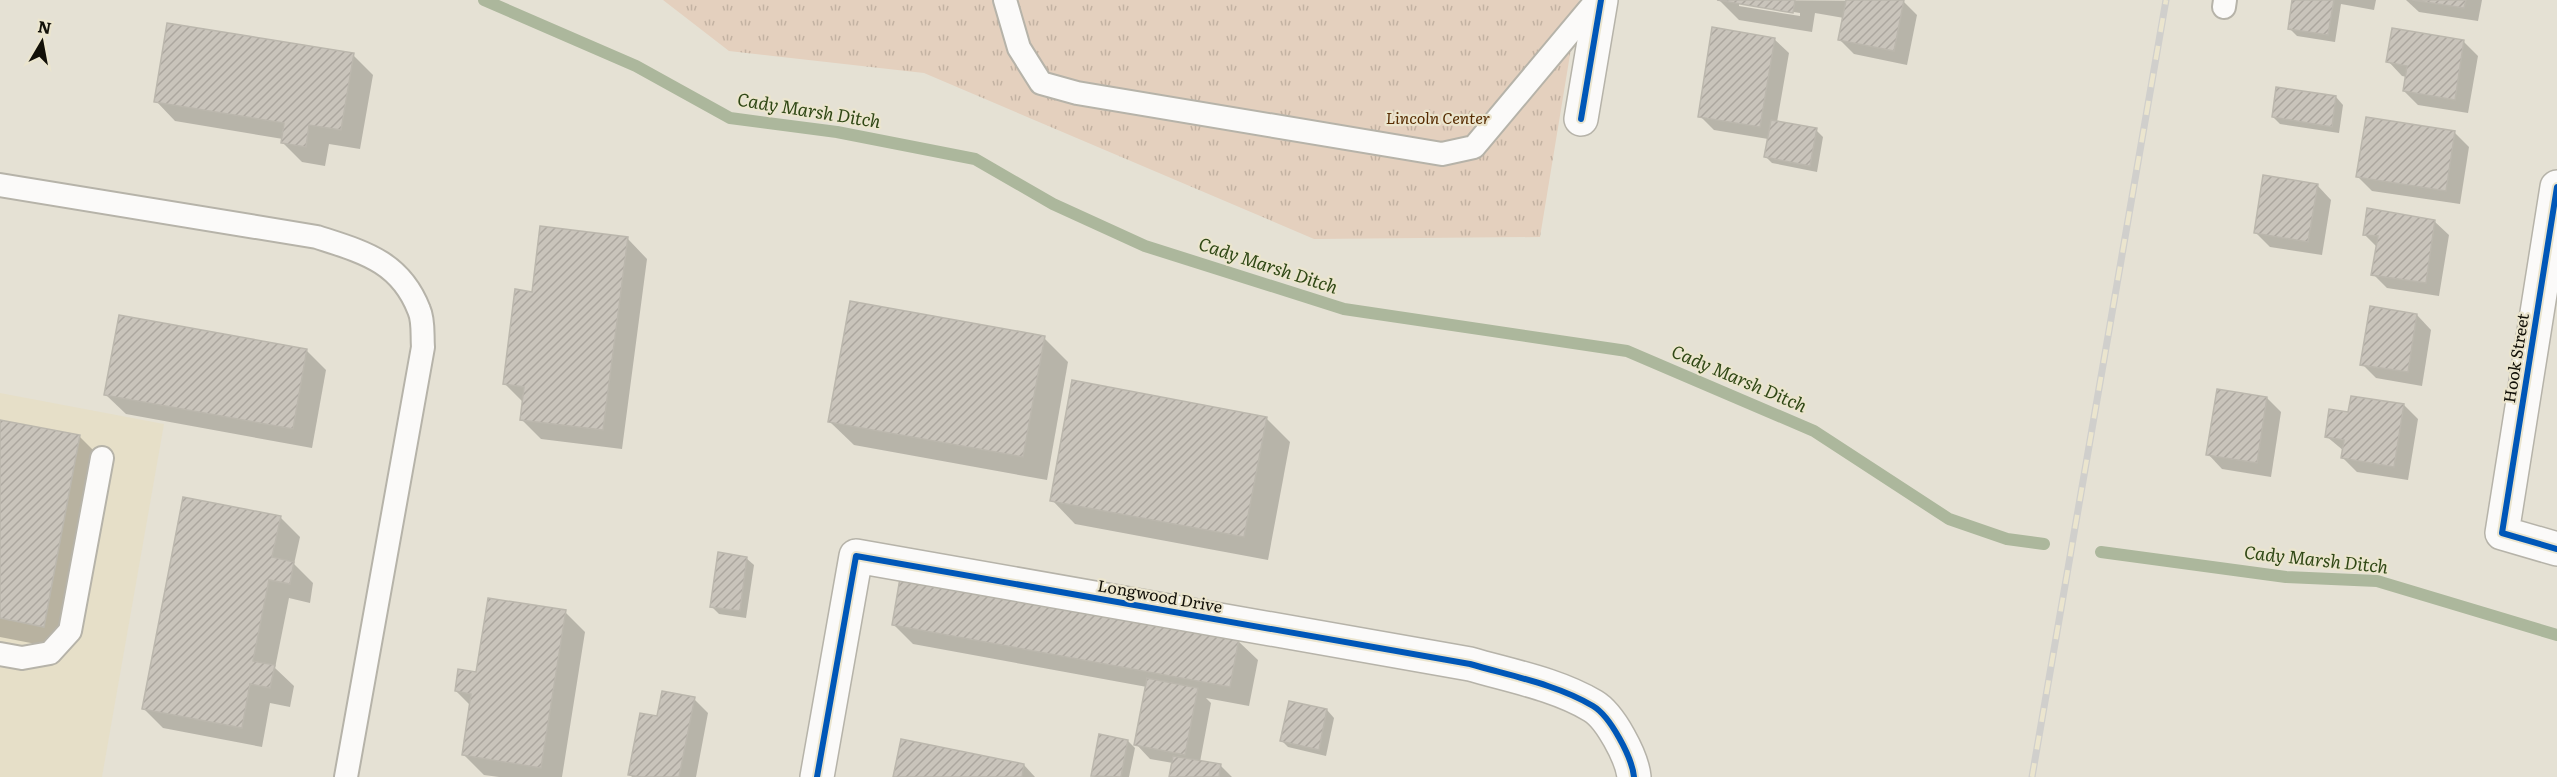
<svg xmlns="http://www.w3.org/2000/svg" width="2557" height="777" viewBox="0 0 2557 777" font-family="Literata,serif">
	<style>
		.built { fill: #e6dfc8 }
		.grass { fill: url(#grass-tufts) }
		.shadow { fill: #0003; fill-rule: evenodd }
		.lines { fill: none; stroke-linecap: round; stroke-linejoin: round }
		.stream { stroke: #acb79c; stroke-width: 12 }
		.building { fill: url(#building-hatch); stroke: #bbb7ad; stroke-width: 1.5 }
		.lane-casing { stroke: #b6b3a9; stroke-width: 26 }
		.street-casing { stroke: #b6b3a9; stroke-width: 36 }
		.lane { stroke: #fbfaf9; stroke-width: 22 }
		.street { stroke: #fbfaf9; stroke-width: 33 }
		.rail-casing { stroke: #d0cfcc; stroke-width: 7 }
		.rail { stroke: #ebe5ce; stroke-width: 4.5; stroke-dasharray: 14; stroke-linecap: butt }
		.cycleway-casing { stroke: #ebe5ce; stroke-width: 10 }
		.cycleway { stroke: #0057b8; stroke-width: 6 }
		.labels { text-anchor: middle; stroke-width: 4.5; stroke-linejoin: round; paint-order: stroke }
		.park-label { font-size: 16px; font-style: italic; fill: #572c02; stroke: #ebe5ce }
		.street-label { font-size: 16px; fill: #121008; stroke: #ebe5ce }
		.water-label { font-size: 18px; font-style: italic; fill: #304815; stroke: #ebe5ce }
	</style>
	<defs>
		<pattern id="grass-tufts" width="24" height="20" patternUnits="userSpaceOnUse" patternTransform="scale(1.5)"><rect width="24" height="20" fill="#e4d0be"/><path d="M3 7l-1-3M5 7V3M7 7l1-3M15 17l-1-3M17 17v-4M19 17l1-3" fill="none" stroke="#c3b2a2"/></pattern>
		<pattern id="building-hatch" width="6" height="6" patternUnits="userSpaceOnUse" patternTransform="scale(1.5)"><rect width="6" height="6" fill="#c9c4bb"/><path d="M-1 1l2-2M0 6l6-6M5 7l2-2" fill="none" stroke="#aca79f"/></pattern>
	</defs>
	<rect width="100%" height="100%" fill="#e5e1d4"/>
	<polygon class="built" points="0,393 164,424 102,777 0,777"/>
	<polygon class="grass" points="663,0 1579,0 1540,237 1314,239 924,73 729,51"/>
	<g class="shadow">
		<path d="M1719 0 1903 1 1917 15 1907 65 1854 54 1840 40 1844 18 1815 13 1812 32 1739 20ZM1739 3 1800 13V16L1739 6Z"/>
		<polygon points="2294,0 2376,0 2374,10 2341,4 2335,42 2297,36 2289,28"/>
		<polygon points="2406,0 2482,0 2478,21 2419,12"/>
		<polygon points="1774,39 1789,53 1777,122 1816,130 1823,137 1817,172 1772,163 1765,156 1768,139 1714,130 1700,116"/>
		<polygon points="2463,41 2478,56 2468,113 2418,105 2404,91 2407,77 2402,76 2388,61"/>
		<polygon points="353,55 373,75 360,149 329,144 325,166 302,162 282,142 283,139 175,121 156,101"/>
		<polygon points="2336,97 2343,105 2339,133 2280,124 2273,117"/>
		<polygon points="2367,119 2455,133 2469,147 2460,204 2372,191 2358,177"/>
		<polygon points="2317,185 2331,200 2322,255 2270,247 2256,233"/>
		<polygon points="2434,221 2449,235 2439,296 2387,288 2373,274 2377,247 2364,234"/>
		<polygon points="628,239 647,259 622,449 541,439 521,419 523,402 505,384 533,293"/>
		<polygon points="2417,315 2431,330 2422,386 2376,378 2362,364"/>
		<polygon points="1044,338 1068,362 1047,480 854,445 830,422"/>
		<polygon points="306,350 326,370 312,448 126,414 106,395"/>
		<polygon points="2267,398 2281,412 2271,477 2222,469 2208,454"/>
		<polygon points="2404,405 2418,419 2408,480 2357,472 2343,458 2344,451 2326,436 2349,414"/>
		<polygon points="1266,418 1290,442 1268,560 1075,524 1052,500"/>
		<polygon points="0,421 79,436 103,460 67,650 0,637"/>
		<polygon points="280,517 300,537 294,564 313,583 310,603 289,598 275,668 294,686 290,707 270,703 262,747 163,728 143,708"/>
		<polygon points="746,558 754,565 746,618 719,614 712,607"/>
		<polygon points="565,612 585,632 562,777 499,777 484,775 464,755 471,706 456,691"/>
		<polygon points="894,625 1238,641 1258,660 1249,706 1206,698 1211,703 1200,762 1220,765 1232,777 1171,777 1173,763 1150,759 1136,744 1147,687 913,644"/>
		<polygon points="694,699 708,713 696,777 632,777 630,774 658,717"/>
		<polygon points="1327,710 1334,718 1326,756 1288,747 1281,740"/>
		<polygon points="1128,741 1135,748 1129,777 1095,777 1093,775"/>
		<polygon points="1024,765 1035,777 895,777"/>
	</g>
	<g class="lines">
		<g class="stream">
			<polyline points="484,0 636,66 730,118 837,132 975,159 1053,204 1145,246 1344,309 1627,351 1814,431 1949,519 2007,539 2044,544"/>
			<polyline points="2101,552 2286,577 2377,581 2557,635"/>
		</g>
	</g>
	<g class="building">
		<polygon points="1717,0 1795,0 1793,13"/>
		<polygon points="1846,0 1904,0 1894,51 1838,40"/>
		<polygon points="2292,0 2334,0 2328,35 2288,29"/>
		<polygon points="2412,0 2466,0 2464,8"/>
		<polygon points="167,23 354,53 341,130 309,125 306,147 281,143 284,123 154,102"/>
		<polygon points="1712,27 1775,38 1760,127 1698,117"/>
		<polygon points="2392,28 2464,40 2455,100 2403,91 2407,66 2386,62"/>
		<polygon points="2276,87 2336,96 2332,127 2272,117"/>
		<polygon points="2366,117 2455,131 2446,191 2356,177"/>
		<polygon points="1771,120 1817,128 1810,166 1764,157"/>
		<polygon points="2263,175 2318,184 2308,242 2254,233"/>
		<polygon points="2367,208 2435,220 2426,283 2371,275 2378,236 2363,235"/>
		<polygon points="540,226 628,237 603,430 520,420 524,387 503,384 515,289 532,292"/>
		<polygon points="850,301 1045,336 1023,457 828,422"/>
		<polygon points="2370,306 2417,314 2408,372 2360,365"/>
		<polygon points="119,315 307,349 293,429 104,395"/>
		<polygon points="1072,380 1267,417 1244,537 1050,501"/>
		<polygon points="2217,389 2267,397 2257,463 2206,455"/>
		<polygon points="2351,396 2404,404 2394,467 2341,458 2344,440 2325,437 2329,409 2348,412"/>
		<polygon points="0,420 80,435 44,627 0,618"/>
		<polygon points="183,497 281,516 272,557 294,562 290,584 269,580 253,661 275,665 270,688 250,684 242,728 142,709"/>
		<polygon points="718,552 747,557 740,611 710,607"/>
		<polygon points="900,578 1239,639 1230,687 892,625"/>
		<polygon points="488,598 566,610 541,768 462,755 471,694 455,691 458,669 476,672"/>
		<polygon points="1147,678 1198,688 1185,755 1134,745"/>
		<polygon points="662,691 695,697 679,777 641,777 628,775 640,713 657,716"/>
		<polygon points="1289,701 1327,709 1319,750 1280,741"/>
		<polygon points="1099,734 1128,740 1121,777 1091,776"/>
		<polygon points="901,739 1024,764 1022,777 893,777"/>
		<polygon points="1173,756 1221,764 1219,777 1169,777"/>
	</g>
	<g class="lines">
		<g class="lane-casing">
			<g id="lane">
				<polyline points="1005,0 1019,48 1041,83 1077,93 1442,154 1474,147 1597,0"/>
				<polyline points="2224,7 2225,0"/>
				<path d="M0 185 317 237C363 252 400 261 419 310 424 321 422 336 423 347L346 777"/>
				<polyline points="0,654 22,658 50,653 70,631 102,458"/>
			</g>
		</g>
		<g class="street-casing">
			<g id="street">
				<polyline points="1581,119 1601,0"/>
				<polyline points="2557,187 2502,533 2557,549"/>
				<path d="M817 777 856 556 1470 664C1511 676 1556 684 1593 706 1610 716 1632 757 1634 777"/>
			</g>
		</g>
		<use href="#lane" class="lane"/>
		<use href="#street" class="street"/>
		<g class="rail-casing">
			<polyline id="rail" points="2032,777 2166,0"/>
		</g>
		<use href="#rail" class="rail"/>
		<g class="cycleway-casing">
			<g id="cycleway">
				<polyline points="1581,119 1601,0"/>
				<polyline points="2557,187 2502,533 2557,549"/>
				<path d="M817 777 856 556 1470 664C1511 676 1556 684 1593 706 1610 716 1632 757 1634 777"/>
			</g>
		</g>
		<use href="#cycleway" class="cycleway"/>
	</g>
	<g class="labels">
		<g class="park-label">
			<text x="1438" y="124">Lincoln Center</text>
		</g>
		<g class="street-label">
			<text transform="translate(2516 358) rotate(-81)" y="6">Hook Street</text>
			<text transform="translate(1160 596) rotate(10)" y="6">Longwood Drive</text>
		</g>
		<g class="water-label">
			<text transform="translate(809 111) rotate(9)" y="6">Cady Marsh Ditch</text>
			<text transform="translate(1268 266) rotate(18)" y="6">Cady Marsh Ditch</text>
			<text transform="translate(1739 379) rotate(23)" y="6">Cady Marsh Ditch</text>
			<text transform="translate(2316 560) rotate(6)" y="6">Cady Marsh Ditch</text>
		</g>
	</g>
	<g transform="translate(42 42) rotate(10)" stroke="#ebe5ce" stroke-width="4.5" paint-order="stroke">
	<path d="M0-4.5L10 22L0 15L-10 22Z" fill="#121008"/>
	<text y="-9" font-size="16" font-weight="bold" text-anchor="middle" fill="#121008">N</text>
	</g>
</svg>
